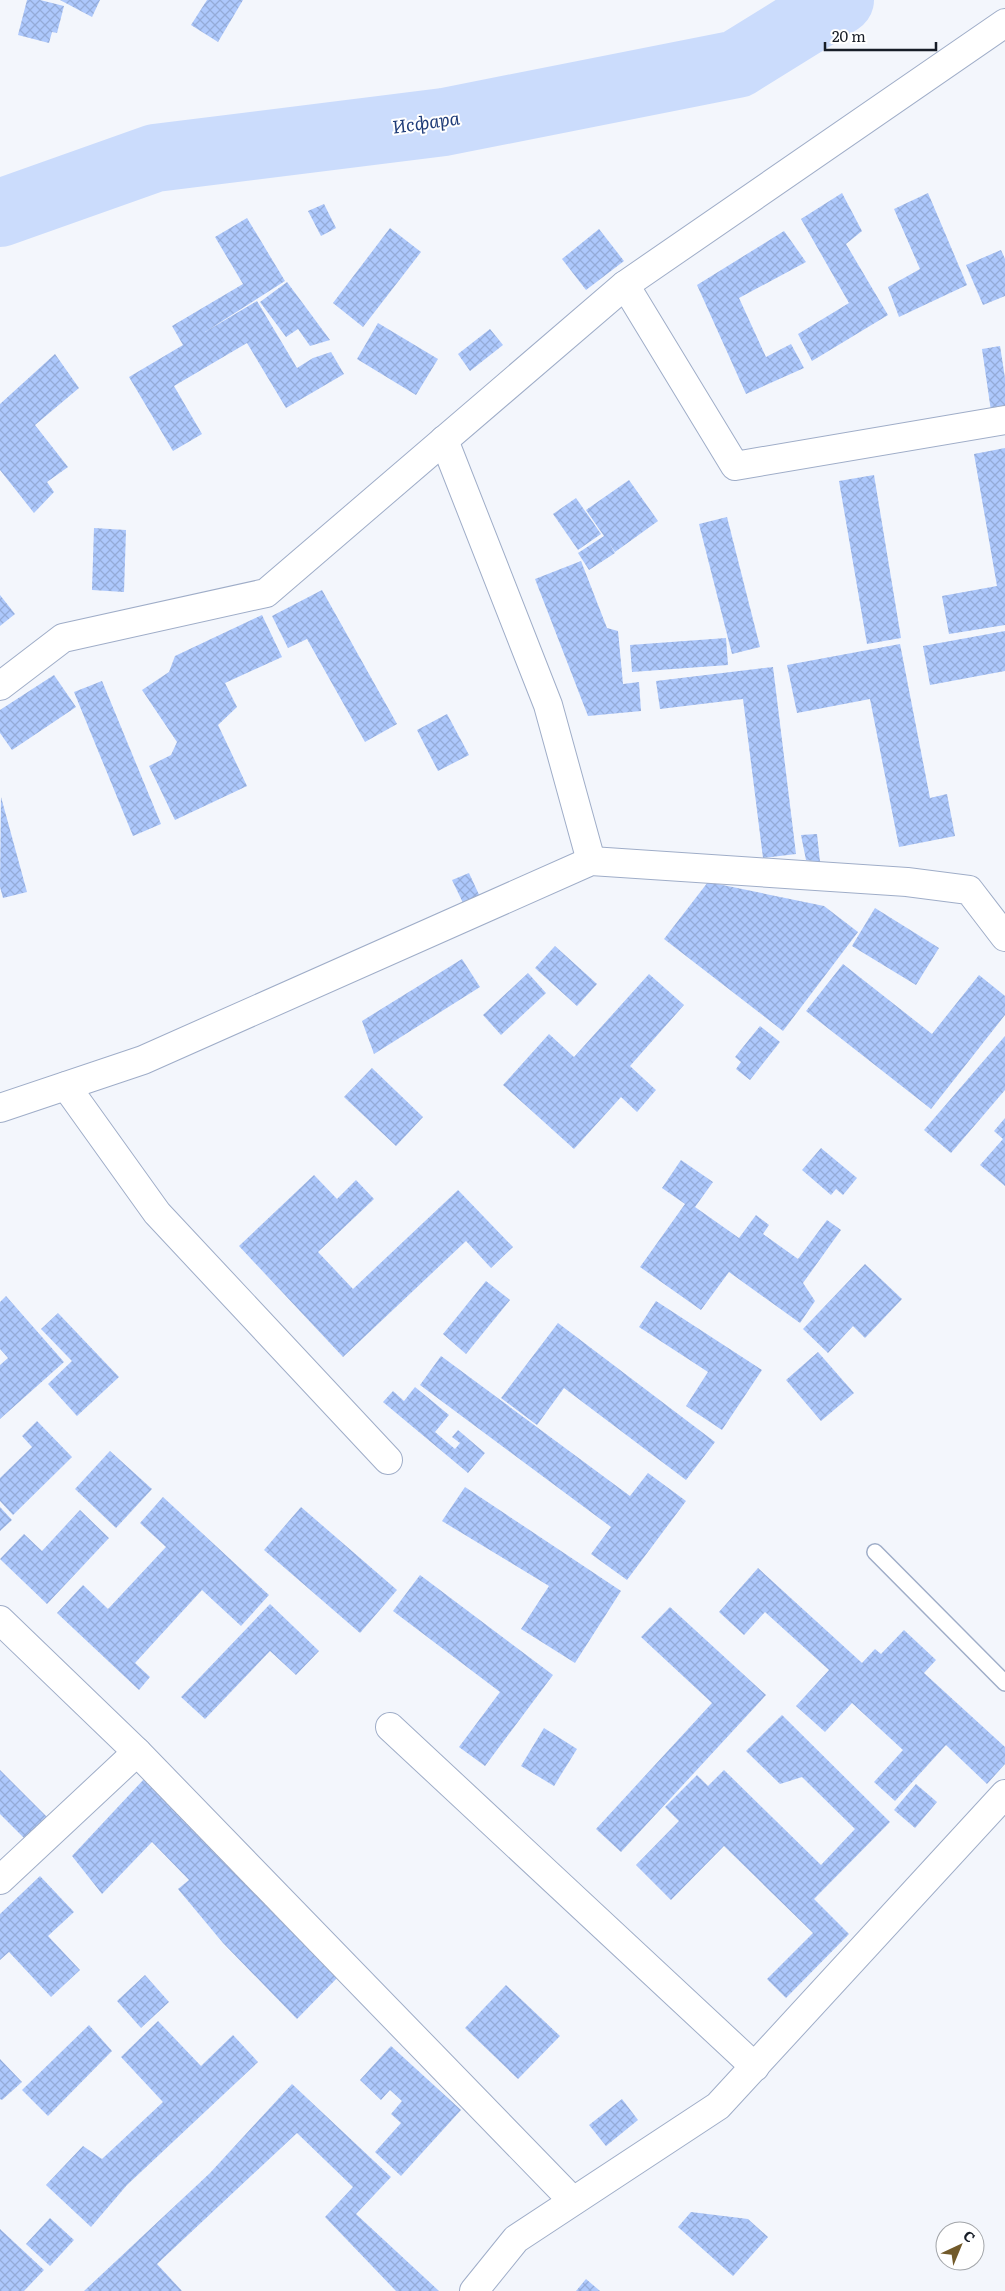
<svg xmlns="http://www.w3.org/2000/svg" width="1005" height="2291" viewBox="0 0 1005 2291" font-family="Literata,serif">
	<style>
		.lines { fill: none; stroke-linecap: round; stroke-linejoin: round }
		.river { stroke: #cbdcfc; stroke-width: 68 }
		.building { fill: url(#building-cross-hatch) }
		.lane-casing { stroke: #9fadc8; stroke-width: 18 }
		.street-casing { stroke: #9fadc8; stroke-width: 30 }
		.lane { stroke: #fff; stroke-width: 15 }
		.street { stroke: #fff; stroke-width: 28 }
		.labels { text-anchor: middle; stroke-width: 4; stroke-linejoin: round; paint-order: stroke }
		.water-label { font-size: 18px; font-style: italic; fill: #203d79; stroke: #fff }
	</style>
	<defs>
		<pattern id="building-cross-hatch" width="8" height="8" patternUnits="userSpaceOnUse" patternTransform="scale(1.25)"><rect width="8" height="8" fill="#adc8fc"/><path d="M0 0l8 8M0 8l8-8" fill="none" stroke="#94abd8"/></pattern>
	</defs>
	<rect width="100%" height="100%" fill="#f3f6fc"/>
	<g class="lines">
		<polyline class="river" points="0,213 155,158 444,122 737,64 840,0"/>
	</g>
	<g class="building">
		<polygon points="27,0 40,0 64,6 57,33 52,32 49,43 18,35"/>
		<polygon points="60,0 100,0 92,17"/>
		<polygon points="207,0 243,0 218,42 191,25"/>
		<polygon points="842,193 862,231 846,244 888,315 812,361 798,334 849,303 801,219"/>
		<polygon points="928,193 967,285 899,317 888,287 920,269 894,209"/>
		<polygon points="324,204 336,228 321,236 308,211"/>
		<polygon points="247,218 285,281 205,332 257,301 297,368 313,358 331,352 344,374 286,408 247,343 174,386 202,434 173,451 129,377 183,345 172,326 243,284 215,237"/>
		<polygon points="390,228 421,252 363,327 333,303"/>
		<polygon points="599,229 624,261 586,290 562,259"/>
		<polygon points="784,231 806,262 739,298 766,357 791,344 804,368 746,394 697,285"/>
		<polygon points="1001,250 1005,259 1005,296 983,305 966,265"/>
		<polygon points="287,282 330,340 310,346 298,329 286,337 260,302"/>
		<polygon points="378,323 438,359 416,395 357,359"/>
		<polygon points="490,329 503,345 470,371 458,354"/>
		<polygon points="1000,346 1005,378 1005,409 991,411 982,349"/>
		<polygon points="55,354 79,388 35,425 68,467 47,482 54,492 34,513 0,470 0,404"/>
		<polygon points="1005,448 1005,625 949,634 942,596 997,586 974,454"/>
		<polygon points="874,475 901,638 867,644 839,481"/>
		<polygon points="629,480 658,521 615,552 609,543 615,553 589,570 578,553 604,536 586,510"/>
		<polygon points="576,498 601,534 578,550 553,514"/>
		<polygon points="727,517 760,647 732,654 699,524"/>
		<polygon points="94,528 126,530 124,592 92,590"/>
		<polygon points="581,561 607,628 618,631 623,684 639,682 641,711 588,716 535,579"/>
		<polygon points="322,590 397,724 365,742 307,639 288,648 272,616"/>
		<polygon points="0,595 15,614 0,626"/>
		<polygon points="262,615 282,657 225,683 237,707 218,725 247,786 175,820 149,766 171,755 177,742 142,690 169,672 175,656"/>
		<polygon points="1005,631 1005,671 930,685 923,646"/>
		<polygon points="726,638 728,665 632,672 630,645"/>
		<polygon points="900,644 930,798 947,794 955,836 899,847 870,699 797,713 787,665"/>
		<polygon points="773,667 796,854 763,858 743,699 660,709 656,681"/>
		<polygon points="54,675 76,707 12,750 0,733 0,710"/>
		<polygon points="102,681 161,824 133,836 74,692"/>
		<polygon points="447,714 469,755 438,771 417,730"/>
		<polygon points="1,797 27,892 3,898 0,887"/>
		<polygon points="817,834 820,862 806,860 801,835"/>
		<polygon points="469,873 481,899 465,907 452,880"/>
		<polygon points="708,882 824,906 858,932 783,1031 664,939"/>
		<polygon points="875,908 939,948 916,985 852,946"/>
		<polygon points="555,946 597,984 577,1006 535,968"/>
		<polygon points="462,959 480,987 374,1054 362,1021"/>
		<polygon points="843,964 932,1034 979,975 1005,996 1005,1015 931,1109 806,1011"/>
		<polygon points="528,973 546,993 501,1035 483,1015"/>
		<polygon points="649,974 684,1005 630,1066 656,1090 637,1112 621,1097 574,1149 503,1085 549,1034 574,1057"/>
		<polygon points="760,1026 780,1042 750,1080 736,1069 741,1062 735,1057"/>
		<polygon points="1005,1036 1005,1090 951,1153 924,1130"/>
		<polygon points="372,1068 423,1117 396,1146 344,1097"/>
		<polygon points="1005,1118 1005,1186 980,1165 1003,1139 994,1131"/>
		<polygon points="821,1148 857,1178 843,1195 836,1189 831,1195 802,1170"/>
		<polygon points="681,1160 713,1182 695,1207 739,1238 756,1215 769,1225 763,1234 798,1259 827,1220 841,1230 803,1283 815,1301 800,1323 729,1272 701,1310 640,1267 685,1204 662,1188"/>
		<polygon points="314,1175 337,1199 356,1180 374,1199 318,1252 353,1289 458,1190 513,1247 491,1268 466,1241 343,1357 239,1246"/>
		<polygon points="865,1264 902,1299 865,1338 853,1326 828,1353 803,1329"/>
		<polygon points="486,1281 510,1300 466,1354 443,1334"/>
		<polygon points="6,1296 64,1362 0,1419 0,1365 8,1358 0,1349 0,1302"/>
		<polygon points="656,1301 762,1370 722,1430 686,1406 708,1372 639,1327"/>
		<polygon points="58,1313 119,1377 77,1416 48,1384 72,1361 41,1329"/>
		<polygon points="558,1323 715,1442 686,1480 564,1388 537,1425 501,1398"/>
		<polygon points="818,1352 854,1393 821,1421 786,1380"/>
		<polygon points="441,1356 630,1496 648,1473 686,1501 627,1580 591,1554 611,1527 420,1385"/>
		<polygon points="415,1387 449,1415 435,1432 455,1449 460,1443 452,1437 458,1430 485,1453 468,1473 383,1402 393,1391 404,1401"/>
		<polygon points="37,1421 72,1457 13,1515 0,1501 0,1478 32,1447 22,1436"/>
		<polygon points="110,1451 152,1489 116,1528 75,1489"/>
		<polygon points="465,1487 621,1591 575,1663 521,1629 549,1586 442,1521"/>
		<polygon points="163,1497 269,1595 241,1626 202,1590 135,1663 150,1677 139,1690 57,1613 83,1585 108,1609 166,1547 140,1523"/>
		<polygon points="0,1507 12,1520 0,1531"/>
		<polygon points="301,1507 397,1590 360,1633 264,1550"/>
		<polygon points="80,1510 109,1538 47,1604 0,1559 24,1534 42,1551"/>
		<polygon points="758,1568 862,1663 875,1649 881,1654 904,1630 936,1660 924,1673 1005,1747 1005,1764 987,1784 946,1745 895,1801 874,1782 903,1750 852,1703 825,1732 796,1706 829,1670 765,1612 744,1635 719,1612"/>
		<polygon points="420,1575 553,1675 485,1766 459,1747 500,1692 393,1611"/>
		<polygon points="270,1604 319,1651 296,1675 270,1651 205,1719 181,1697"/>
		<polygon points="670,1607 766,1695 621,1852 596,1829 712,1703 641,1637"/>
		<polygon points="782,1715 890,1822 814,1899 849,1934 786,1998 767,1979 813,1933 724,1846 671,1900 636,1865 679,1821 665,1807 697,1775 708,1786 724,1770 821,1865 855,1829 802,1777 780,1784 746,1751"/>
		<polygon points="544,1728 577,1749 554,1786 521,1766"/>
		<polygon points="0,1770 50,1820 28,1842 0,1814"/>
		<polygon points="145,1778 340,1975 297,2019 223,1943 178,1889 189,1880 152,1842 102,1894 72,1856"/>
		<polygon points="916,1784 937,1802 915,1828 894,1810"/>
		<polygon points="40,1876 74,1912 48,1936 80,1970 51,1997 9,1952 0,1960 0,1914"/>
		<polygon points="145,1975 169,2002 141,2028 117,2001"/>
		<polygon points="506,1985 560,2036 518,2079 465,2028"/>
		<polygon points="158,2021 201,2066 233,2035 258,2062 127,2185 91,2227 46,2185 83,2146 102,2159 163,2102 121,2057"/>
		<polygon points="89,2025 112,2051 48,2116 22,2090"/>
		<polygon points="391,2046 461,2110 401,2176 375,2152 401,2123 391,2114 402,2101 390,2090 381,2100 360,2080"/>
		<polygon points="0,2059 22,2082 2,2100 0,2099"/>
		<polygon points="292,2084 391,2177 356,2214 439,2291 396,2291 325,2217 353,2187 297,2133 157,2264 182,2291 84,2291 210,2173"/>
		<polygon points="622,2099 638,2120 606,2146 589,2125"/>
		<polygon points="691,2212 748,2219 768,2237 733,2276 678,2227"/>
		<polygon points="50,2218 74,2240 50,2266 26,2244"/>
		<polygon points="0,2229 44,2270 24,2291 0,2291"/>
		<polygon points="586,2279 600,2291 576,2291"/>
	</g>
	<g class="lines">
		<g class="lane-casing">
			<polyline id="lane" points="875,1552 1005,1683"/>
		</g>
		<g class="street-casing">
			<g id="street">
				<polyline points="625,285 735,466 1005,420"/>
				<polyline points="444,440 548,705 591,861"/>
				<polyline points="0,686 63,638 266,593 625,285 1005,23"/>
				<polyline points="66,1086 157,1213 388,1460"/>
				<polyline points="0,1108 143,1060 591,861 907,882 969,890 1005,937"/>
				<polyline points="0,1620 137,1752 573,2201"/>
				<polyline points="390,1727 755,2067"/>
				<polyline points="0,1880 137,1752"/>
				<polyline points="474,2291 516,2239 718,2106 1005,1794"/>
			</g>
		</g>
		<use href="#lane" class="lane"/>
		<use href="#street" class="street"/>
	</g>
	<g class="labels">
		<g class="water-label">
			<text transform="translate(426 123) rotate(-8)" y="6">Исфара</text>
		</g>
	</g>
	<g transform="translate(960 2246) rotate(44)"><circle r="24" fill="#ffffff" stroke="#a2a5a9"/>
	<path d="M0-4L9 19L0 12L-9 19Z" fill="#725a2a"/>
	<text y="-8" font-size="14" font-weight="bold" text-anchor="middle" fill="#171d27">С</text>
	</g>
	<path d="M825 42v8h111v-8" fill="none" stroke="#171d27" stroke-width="2.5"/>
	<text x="832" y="42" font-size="15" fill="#171d27" stroke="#ffffff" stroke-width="4" paint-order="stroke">20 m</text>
</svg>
